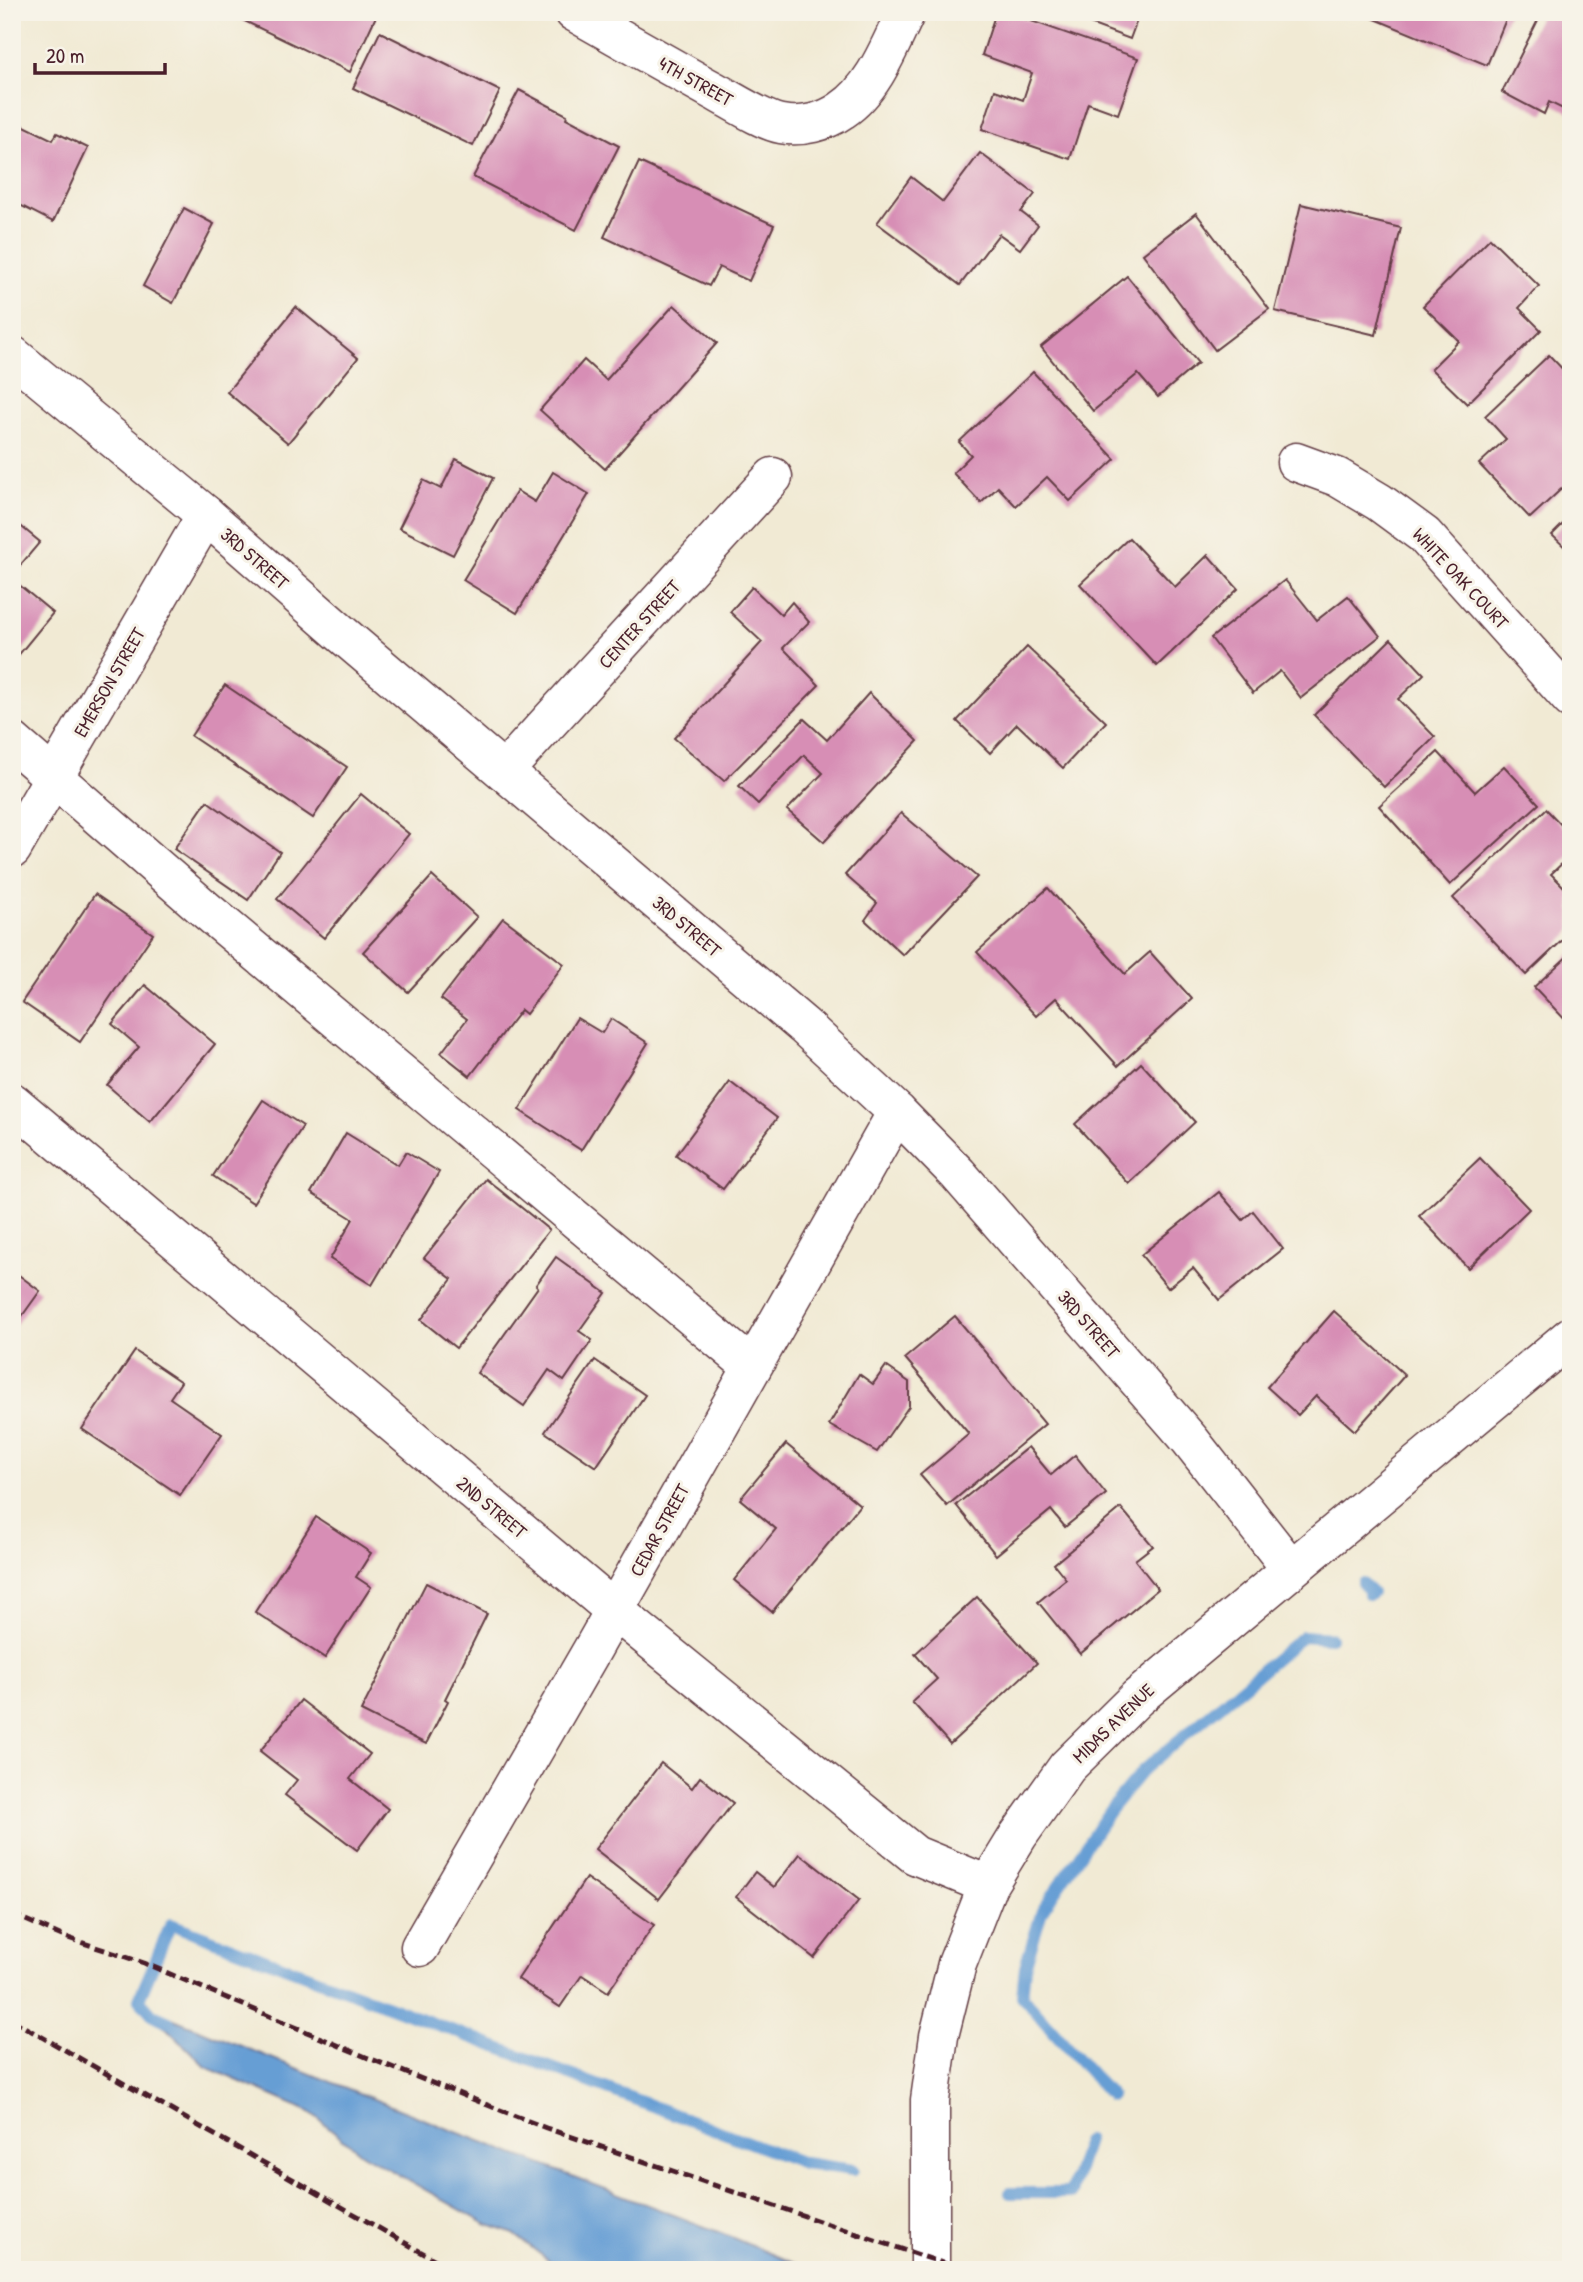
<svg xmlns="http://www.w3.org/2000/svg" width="1583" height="2282" viewBox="0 0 1583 2282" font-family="'Patrick Hand',sans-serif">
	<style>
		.water { fill: #669ed4; stroke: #585e80; stroke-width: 2 }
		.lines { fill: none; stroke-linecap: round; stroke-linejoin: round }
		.stream { stroke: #669ed4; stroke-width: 12 }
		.building { fill: #d78eb5 }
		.minor-casing { stroke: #633d44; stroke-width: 41 }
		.minor { stroke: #fff; stroke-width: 38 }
		.rail { stroke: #4a1f2b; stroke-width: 5; stroke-dasharray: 10 5; stroke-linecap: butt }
		.labels { text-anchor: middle; stroke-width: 6; stroke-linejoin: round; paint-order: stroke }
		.street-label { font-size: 19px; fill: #4a1f2b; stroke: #f7f3e8 }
	</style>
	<rect width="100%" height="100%" fill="#f7f3e8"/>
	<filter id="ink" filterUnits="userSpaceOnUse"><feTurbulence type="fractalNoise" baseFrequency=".0143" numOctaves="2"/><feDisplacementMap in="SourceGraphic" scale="14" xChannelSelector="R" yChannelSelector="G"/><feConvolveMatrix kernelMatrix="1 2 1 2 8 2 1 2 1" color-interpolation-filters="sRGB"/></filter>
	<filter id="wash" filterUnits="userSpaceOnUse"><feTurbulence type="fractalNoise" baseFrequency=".00686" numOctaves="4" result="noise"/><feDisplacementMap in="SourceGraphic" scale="28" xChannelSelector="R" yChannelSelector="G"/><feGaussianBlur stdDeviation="1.57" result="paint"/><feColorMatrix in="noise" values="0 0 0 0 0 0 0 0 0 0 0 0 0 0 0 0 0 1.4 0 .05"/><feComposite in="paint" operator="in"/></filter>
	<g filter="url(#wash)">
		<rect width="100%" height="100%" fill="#f1ead4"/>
		<polygon class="water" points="154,2011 451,2130 721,2233 810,2270 561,2270 514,2234 486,2224 362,2154 310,2112 206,2067 153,2015"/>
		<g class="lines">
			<g class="stream">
				<polyline points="1362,1583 1372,1593 1369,1595"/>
				<polyline points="169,2022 153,2015 139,1999 171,1924 803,2163 853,2170"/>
				<polyline points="1111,2096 1022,1996 1025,1967 1042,1911 1110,1810 1143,1770 1303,1636 1330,1638"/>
				<polyline points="1010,2193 1071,2193 1087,2140"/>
			</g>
		</g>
		<g id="blocks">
			<g class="building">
				<polygon points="226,12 378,12 350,72"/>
				<polygon points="996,12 1005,12 1138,58 1118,114 1088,103 1070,159 982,129 995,90 1023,100 1032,73 982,55"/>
				<polygon points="1058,12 1140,12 1130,39"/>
				<polygon points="1372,12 1509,12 1487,65 1370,17"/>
				<polygon points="1542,12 1571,12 1571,113 1549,102 1544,114 1502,92"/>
				<polygon points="380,32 500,91 473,146 353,88"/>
				<polygon points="519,90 567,115 566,118 619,146 576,230 473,177"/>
				<polygon points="12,120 53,140 57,133 88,148 53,222 20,205 12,221"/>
				<polygon points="980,153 1035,194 1021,212 1038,225 1020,249 999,234 960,285 877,223 911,177 943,202"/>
				<polygon points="639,162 774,225 749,281 719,267 709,286 604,237"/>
				<polygon points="1301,204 1401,228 1376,335 1275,311"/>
				<polygon points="184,208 214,224 173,303 143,286"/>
				<polygon points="1196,213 1269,309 1215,350 1143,254"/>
				<polygon points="1490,238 1539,286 1519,308 1541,330 1467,404 1431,369 1459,341 1423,306"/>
				<polygon points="1127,276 1198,363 1158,397 1138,374 1093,411 1041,347"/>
				<polygon points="674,305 717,343 605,469 540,410 584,360 606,380"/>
				<polygon points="296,307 358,358 288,443 227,392"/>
				<polygon points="1549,355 1571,378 1571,480 1530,518 1479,464 1506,439 1485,416"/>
				<polygon points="1033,372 1115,459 1070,501 1047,477 1016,506 998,487 981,503 953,473 971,455 959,442"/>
				<polygon points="456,459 493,478 453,555 399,528 423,480 441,489"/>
				<polygon points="553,472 589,494 517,613 463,580 517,491 535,502"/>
				<polygon points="1571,516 1571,553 1552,535"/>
				<polygon points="12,519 40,542 12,575"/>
				<polygon points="1129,538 1175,587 1208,555 1238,589 1157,666 1080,584"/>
				<polygon points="12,579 53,613 12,663"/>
				<polygon points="1285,580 1317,620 1348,596 1380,636 1301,698 1280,671 1253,693 1211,638"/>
				<polygon points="752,587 781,615 792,602 809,622 783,648 819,685 724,781 674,738 762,642 730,612"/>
				<polygon points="1391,639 1424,674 1398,699 1435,737 1384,787 1314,715"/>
				<polygon points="1027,647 1106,722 1063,768 1017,724 990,753 957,721"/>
				<polygon points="225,685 347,767 313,818 191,736"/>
				<polygon points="869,693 918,741 824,842 787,810 823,773 804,755 758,804 739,786 804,719 827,740"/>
				<polygon points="1438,752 1475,792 1504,766 1539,804 1450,885 1379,806"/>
				<polygon points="361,794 409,834 324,938 277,899"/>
				<polygon points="207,801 280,852 248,900 174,849"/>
				<polygon points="1546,809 1571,835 1571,855 1551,874 1571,894 1571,932 1526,975 1453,898"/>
				<polygon points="901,813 977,877 903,955 865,920 877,903 845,875"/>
				<polygon points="432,876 477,917 408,992 363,952"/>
				<polygon points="1048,888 1125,974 1150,952 1192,999 1118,1066 1056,998 1036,1016 977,952"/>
				<polygon points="95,894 153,934 80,1042 22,1002"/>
				<polygon points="503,918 564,964 526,1014 521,1010 470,1076 441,1053 467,1019 441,999"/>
				<polygon points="1571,953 1571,1026 1534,987"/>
				<polygon points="145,985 215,1044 150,1122 107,1085 139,1047 112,1024"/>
				<polygon points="577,1018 602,1033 611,1019 648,1043 581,1150 519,1110"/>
				<polygon points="1141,1063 1195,1122 1129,1184 1075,1124"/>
				<polygon points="730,1082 777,1118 723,1189 676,1155"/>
				<polygon points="263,1100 303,1126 253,1203 213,1176"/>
				<polygon points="346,1133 398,1165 406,1152 439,1172 372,1285 330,1259 353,1219 311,1193"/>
				<polygon points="1480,1158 1529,1209 1468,1268 1419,1216"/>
				<polygon points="486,1179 549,1230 456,1348 421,1320 452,1279 424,1258"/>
				<polygon points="1219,1192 1243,1220 1253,1211 1283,1249 1219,1300 1193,1268 1168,1288 1141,1255"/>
				<polygon points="556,1257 606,1293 579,1331 592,1340 564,1381 549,1370 524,1406 477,1373 538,1287 536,1285"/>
				<polygon points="12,1270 40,1291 12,1330"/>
				<polygon points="1334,1311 1405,1375 1355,1431 1316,1396 1298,1415 1267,1387"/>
				<polygon points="955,1316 1045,1424 947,1506 920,1475 969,1434 905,1358"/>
				<polygon points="135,1351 181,1382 170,1398 222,1434 180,1495 82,1429"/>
				<polygon points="595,1360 645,1395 596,1467 545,1432"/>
				<polygon points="886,1366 909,1382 909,1406 877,1452 829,1425 859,1374 873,1384"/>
				<polygon points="786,1444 860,1505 772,1612 734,1580 776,1529 740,1499"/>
				<polygon points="1028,1447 1051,1475 1075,1455 1106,1494 1065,1527 1051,1510 996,1555 956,1505"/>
				<polygon points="1121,1508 1153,1546 1135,1560 1158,1589 1080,1654 1038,1602 1066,1579 1054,1564"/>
				<polygon points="316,1517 371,1553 356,1577 371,1587 325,1658 255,1612"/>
				<polygon points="426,1583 487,1614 445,1699 448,1701 426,1744 361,1711"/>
				<polygon points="977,1597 1037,1663 950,1744 912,1702 937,1679 915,1654"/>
				<polygon points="301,1700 370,1754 350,1779 388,1809 357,1850 285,1795 297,1780 260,1751"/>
				<polygon points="661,1763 692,1788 700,1777 733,1803 659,1899 595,1849"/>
				<polygon points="800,1854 859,1900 814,1958 736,1897 755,1872 774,1887"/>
				<polygon points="586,1878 654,1925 608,1992 582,1975 560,2007 518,1979"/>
			</g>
		</g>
	</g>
	<g filter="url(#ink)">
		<use href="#blocks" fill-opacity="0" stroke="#633d44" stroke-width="2"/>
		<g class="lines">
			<g class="minor-casing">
				<g id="minor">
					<path d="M574 12C620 38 667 65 714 91 731 100 763 121 781 124 802 128 825 122 842 110 874 89 890 45 906 12"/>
					<polyline points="12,355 206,515 343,635 804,1026 897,1112 958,1174 1190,1440 1291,1569"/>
					<polyline points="1296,462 1337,477 1379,502 1424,535 1571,699"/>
					<polyline points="12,741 206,910 752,1367"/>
					<polyline points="504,771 773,477"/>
					<polyline points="12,849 206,515"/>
					<polyline points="12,1102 614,1610 915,1855 988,1885"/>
					<polyline points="420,1947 592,1650 897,1112"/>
					<polyline points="930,2270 930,2100 939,2036 957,1964 988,1885 1018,1836 1067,1767 1137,1698 1571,1336"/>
				</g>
			</g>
			<use href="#minor" class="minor"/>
			<g class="rail">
				<polyline points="12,1914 62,1936 144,1963 366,2057 546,2128 963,2270"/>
				<polyline points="12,2020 453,2270"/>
			</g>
		</g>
	</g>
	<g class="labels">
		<g class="street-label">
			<text transform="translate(696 81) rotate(29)" y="7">4TH STREET</text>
			<text transform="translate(255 558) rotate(41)" y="7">3RD STREET</text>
			<text transform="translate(1461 578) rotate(47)" y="7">WHITE OAK COURT</text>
			<text transform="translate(639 624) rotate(-48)" y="7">CENTER STREET</text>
			<text transform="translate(109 682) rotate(-60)" y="7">EMERSON STREET</text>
			<text transform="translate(687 926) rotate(40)" y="7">3RD STREET</text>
			<text transform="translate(1089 1324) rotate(49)" y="7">3RD STREET</text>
			<text transform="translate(492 1507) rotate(40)" y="7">2ND STREET</text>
			<text transform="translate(659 1530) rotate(-61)" y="7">CEDAR STREET</text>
			<text transform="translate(1113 1723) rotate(-44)" y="7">MIDAS AVENUE</text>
		</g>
	</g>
	<rect width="1583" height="2282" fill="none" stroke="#f7f3e8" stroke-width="42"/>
	<path d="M35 63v10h130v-10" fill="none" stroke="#4a1f2b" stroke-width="3.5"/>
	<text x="46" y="63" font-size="21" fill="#4a1f2b" stroke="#f7f3e8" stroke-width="5" paint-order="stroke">20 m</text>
</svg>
